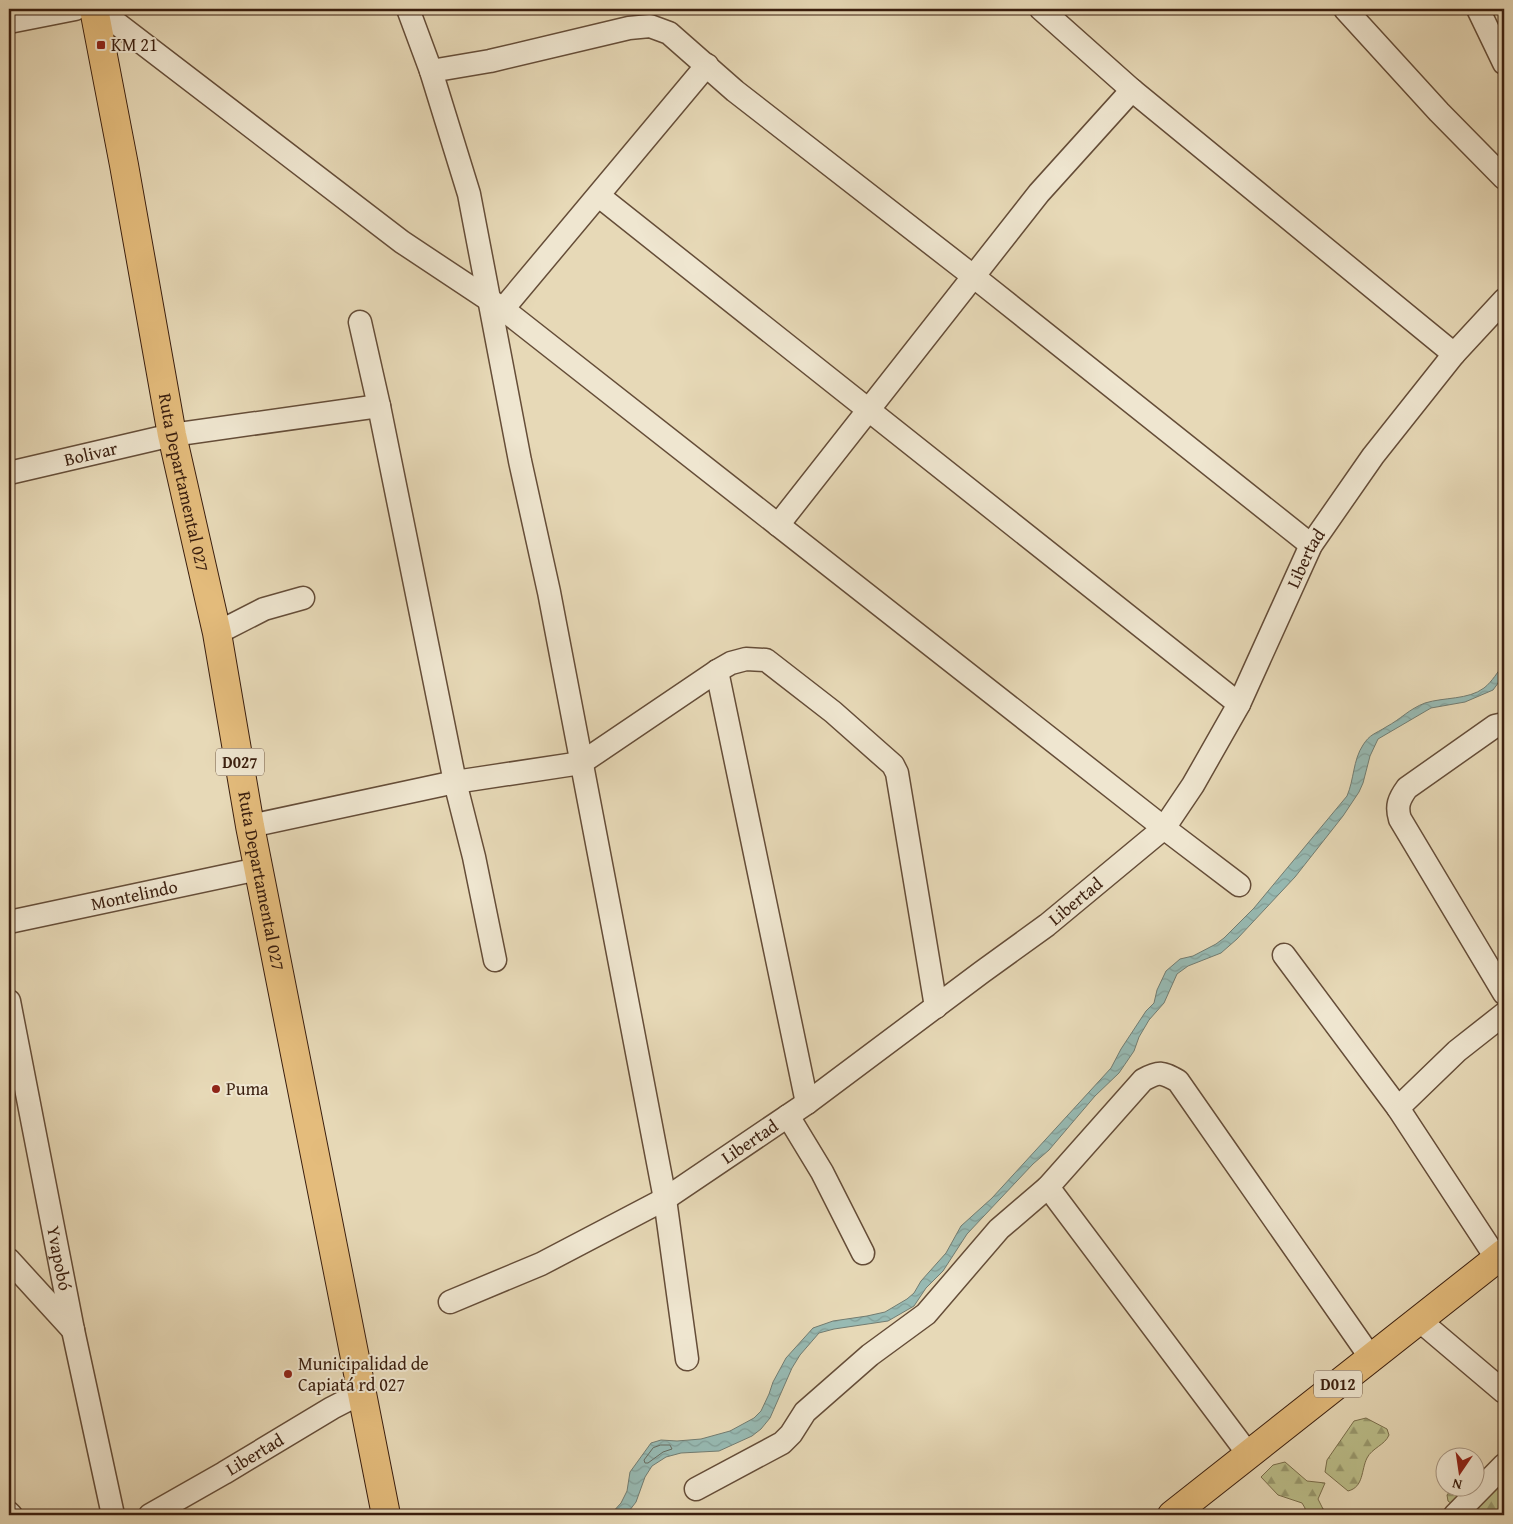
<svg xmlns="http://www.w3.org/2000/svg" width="1513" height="1524" viewBox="0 0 1513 1524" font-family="'Gentium Book Plus',serif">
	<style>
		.forest { fill: url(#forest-firs); stroke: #7a6e4c }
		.water { fill: url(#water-waves); stroke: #727c71 }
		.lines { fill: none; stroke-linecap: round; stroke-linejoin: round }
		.shore { stroke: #686c60; stroke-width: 1 }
		.minor-casing { stroke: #654d38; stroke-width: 25 }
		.major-casing { stroke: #3a1e0e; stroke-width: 30 }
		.minor { stroke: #efe6d0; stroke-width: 22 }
		.major { stroke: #e4bc7c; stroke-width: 28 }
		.poi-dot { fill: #8f2418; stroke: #efe6d0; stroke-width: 2 }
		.labels { text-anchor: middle; stroke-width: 4; stroke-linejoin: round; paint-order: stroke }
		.shield { fill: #efe6d0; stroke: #705a48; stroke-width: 1 }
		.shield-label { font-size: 16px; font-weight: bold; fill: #3a1e0e }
		.poi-label { font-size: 18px; fill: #3a1e0e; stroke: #efe6d0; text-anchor: start }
		.street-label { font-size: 18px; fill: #3a1e0e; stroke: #efe6d0 }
	</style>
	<defs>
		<pattern id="forest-firs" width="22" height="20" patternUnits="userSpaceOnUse" patternTransform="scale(1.25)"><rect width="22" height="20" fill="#bbbe8a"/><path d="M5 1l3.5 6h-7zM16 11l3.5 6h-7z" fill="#999a6f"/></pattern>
		<pattern id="water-waves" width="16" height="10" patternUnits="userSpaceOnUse" patternTransform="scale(1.25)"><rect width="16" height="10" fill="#97bab3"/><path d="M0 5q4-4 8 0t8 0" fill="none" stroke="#839f99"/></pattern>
	</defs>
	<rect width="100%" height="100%" fill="#e7d9b7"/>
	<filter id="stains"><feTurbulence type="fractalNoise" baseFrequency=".004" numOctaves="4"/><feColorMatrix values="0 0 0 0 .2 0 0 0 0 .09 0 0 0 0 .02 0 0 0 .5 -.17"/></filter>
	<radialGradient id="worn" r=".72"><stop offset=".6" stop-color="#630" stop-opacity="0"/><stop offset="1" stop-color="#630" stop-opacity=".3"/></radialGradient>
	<g class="forest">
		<path d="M1366 1418 1387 1429 1389 1435C1385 1445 1372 1448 1367 1458 1361 1470 1364 1487 1348 1491L1325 1472 1327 1460 1354 1421Z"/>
		<polygon points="1285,1462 1307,1481 1325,1483 1318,1499 1323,1509 1339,1515 1305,1515 1305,1508 1302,1503 1278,1495 1261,1477 1273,1465"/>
		<path d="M1476 1471 1497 1476 1504 1481V1508L1498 1515C1473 1515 1468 1517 1448 1501L1447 1495 1453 1487 1476 1486Z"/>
	</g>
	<path class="water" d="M1504 664V675L1493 690 1465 702 1431 708 1378 739 1370 756 1363 783 1359 792 1343 816 1295 877 1237 939 1221 953 1188 966 1177 974 1164 1003 1149 1020 1139 1037 1134 1051 1119 1073 1095 1096 1049 1150 1033 1164 967 1234 943 1271 926 1288 914 1306 888 1321 834 1329 819 1333 800 1355 792 1368 770 1418 761 1429 752 1436 719 1451 681 1453 666 1457 652 1466 645 1477 636 1502 626 1515H610L621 1503 627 1491 630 1472 651 1443 661 1440 677 1441 701 1439 730 1431 754 1418 761 1411 769 1394 773 1382 786 1358 813 1328 833 1321 867 1316 885 1312 907 1299 914 1293 921 1281 946 1253 961 1226 992 1198 1111 1068 1121 1049 1146 1011 1154 1003 1157 990 1166 971 1180 959 1193 956 1216 944 1224 938 1254 908 1347 796C1354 780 1353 760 1363 745 1370 734 1375 734 1386 727 1401 719 1409 709 1425 703 1444 697 1468 700 1484 688 1492 682 1498 671 1504 664Z"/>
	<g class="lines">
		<polygon class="shore" points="661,1445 670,1445 672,1449 663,1452 648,1463 645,1463 644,1460 653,1448"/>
		<g class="minor-casing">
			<g id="minor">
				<polyline points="98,9 402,242 503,309 1164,828 1239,885"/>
				<polyline points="408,9 431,71 469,194 520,461 549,592 665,1199 687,1359"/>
				<polyline points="1041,9 1132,90 1454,354"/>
				<polyline points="1345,9 1439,112 1504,178"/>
				<polyline points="1478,9 1504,63"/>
				<polyline points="9,22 75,9"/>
				<polyline points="431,71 490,61 629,28 650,26 669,33 735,91 973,276 1311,545"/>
				<polyline points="599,196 1239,704"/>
				<polyline points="503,309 707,65"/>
				<polyline points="360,322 379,406 455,782 474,857 495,960"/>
				<path id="s1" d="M9 473 172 435 379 406"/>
				<polyline points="778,525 1039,193 1132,90"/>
				<polyline points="217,633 264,609 303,598"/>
				<polyline points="717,671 807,1103"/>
				<path d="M1504 724 1495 726 1407 788C1399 799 1396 806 1400 819L1504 993"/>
				<polyline points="250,826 455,782 581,763 717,671 731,663 746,659 766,660 833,712 893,765 897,773 936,1007"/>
				<path id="s2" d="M9 922 258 869"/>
				<polyline points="1284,955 1398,1108"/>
				<path id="s3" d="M9 1001 73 1330 113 1515"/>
				<polyline points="788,1116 822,1172 863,1253"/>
				<polyline points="1048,1187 1249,1455"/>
				<polyline points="1497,1259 1398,1108 1457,1051 1504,1014"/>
				<polyline points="9,1260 73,1330"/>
				<path id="s4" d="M450 1302 541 1264 665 1199 807 1103 982 972 1047 925 1164 828 1193 785 1239 704 1311 545 1373 456 1454 354 1504 300"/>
				<polyline points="1419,1320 1504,1392"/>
				<path d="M696 1489 782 1443 791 1434 805 1412 870 1355 926 1314 999 1229 1048 1187 1143 1080C1159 1071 1162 1072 1178 1081L1371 1358"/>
				<polyline points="9,1513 11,1515"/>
				<path id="s5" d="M150 1515 224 1473 332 1408 361 1393"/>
				<polyline points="1455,1515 1504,1465"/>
			</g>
		</g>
		<g class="major-casing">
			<g id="major">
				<path id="s6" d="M94 9 124 165 172 435 217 633 250 826 386 1515"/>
				<polyline points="1172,1515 1504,1253"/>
			</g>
		</g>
		<use href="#minor" class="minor"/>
		<use href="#major" class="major"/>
	</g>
	<g class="poi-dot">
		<rect x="96" y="40" width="10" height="10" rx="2.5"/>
		<circle cx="216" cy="1089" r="5"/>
		<circle cx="288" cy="1374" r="5"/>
	</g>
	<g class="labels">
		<g class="shield">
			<rect x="216" y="748.5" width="48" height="27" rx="4"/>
			<rect x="1314" y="1370.5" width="48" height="27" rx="4"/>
		</g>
		<g class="shield-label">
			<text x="240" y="768">D027</text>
			<text x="1338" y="1390">D012</text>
		</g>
		<g class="poi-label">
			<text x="111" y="51">KM 21</text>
			<text x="226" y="1095">Puma</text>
			<text x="298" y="1370">Municipalidad de<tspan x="298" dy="21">Capiatá rd 027</tspan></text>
		</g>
		<g class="street-label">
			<text dy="6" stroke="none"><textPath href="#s1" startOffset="84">Bolivar</textPath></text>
			<text dy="6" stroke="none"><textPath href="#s6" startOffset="482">Ruta Departamental 027</textPath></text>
			<text dy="6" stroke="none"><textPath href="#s4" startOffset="1166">Libertad</textPath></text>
			<text dy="6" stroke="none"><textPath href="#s6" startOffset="888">Ruta Departamental 027</textPath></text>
			<text dy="6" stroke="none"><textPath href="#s2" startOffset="128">Montelindo</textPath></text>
			<text dy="6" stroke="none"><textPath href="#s4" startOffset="746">Libertad</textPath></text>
			<text dy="6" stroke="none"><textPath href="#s4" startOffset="341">Libertad</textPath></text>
			<text dy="6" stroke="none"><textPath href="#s3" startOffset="262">Yvapobó</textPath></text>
			<text dy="6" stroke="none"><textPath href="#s5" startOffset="121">Libertad</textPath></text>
		</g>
	</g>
	<rect width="1513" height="1524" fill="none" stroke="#e7d9b7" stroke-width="30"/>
	<rect x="10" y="10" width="1493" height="1504" fill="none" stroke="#3a1e0e" stroke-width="2.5"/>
	<rect x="15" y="15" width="1483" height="1494" fill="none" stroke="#3a1e0e"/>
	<g transform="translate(1460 1472) rotate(193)"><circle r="24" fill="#efe6d0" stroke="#a79682"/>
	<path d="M0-4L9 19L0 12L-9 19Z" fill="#8f2418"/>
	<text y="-8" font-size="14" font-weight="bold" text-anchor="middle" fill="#3a1e0e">N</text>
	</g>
	<rect width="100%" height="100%" filter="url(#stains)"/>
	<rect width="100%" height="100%" fill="url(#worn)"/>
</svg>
